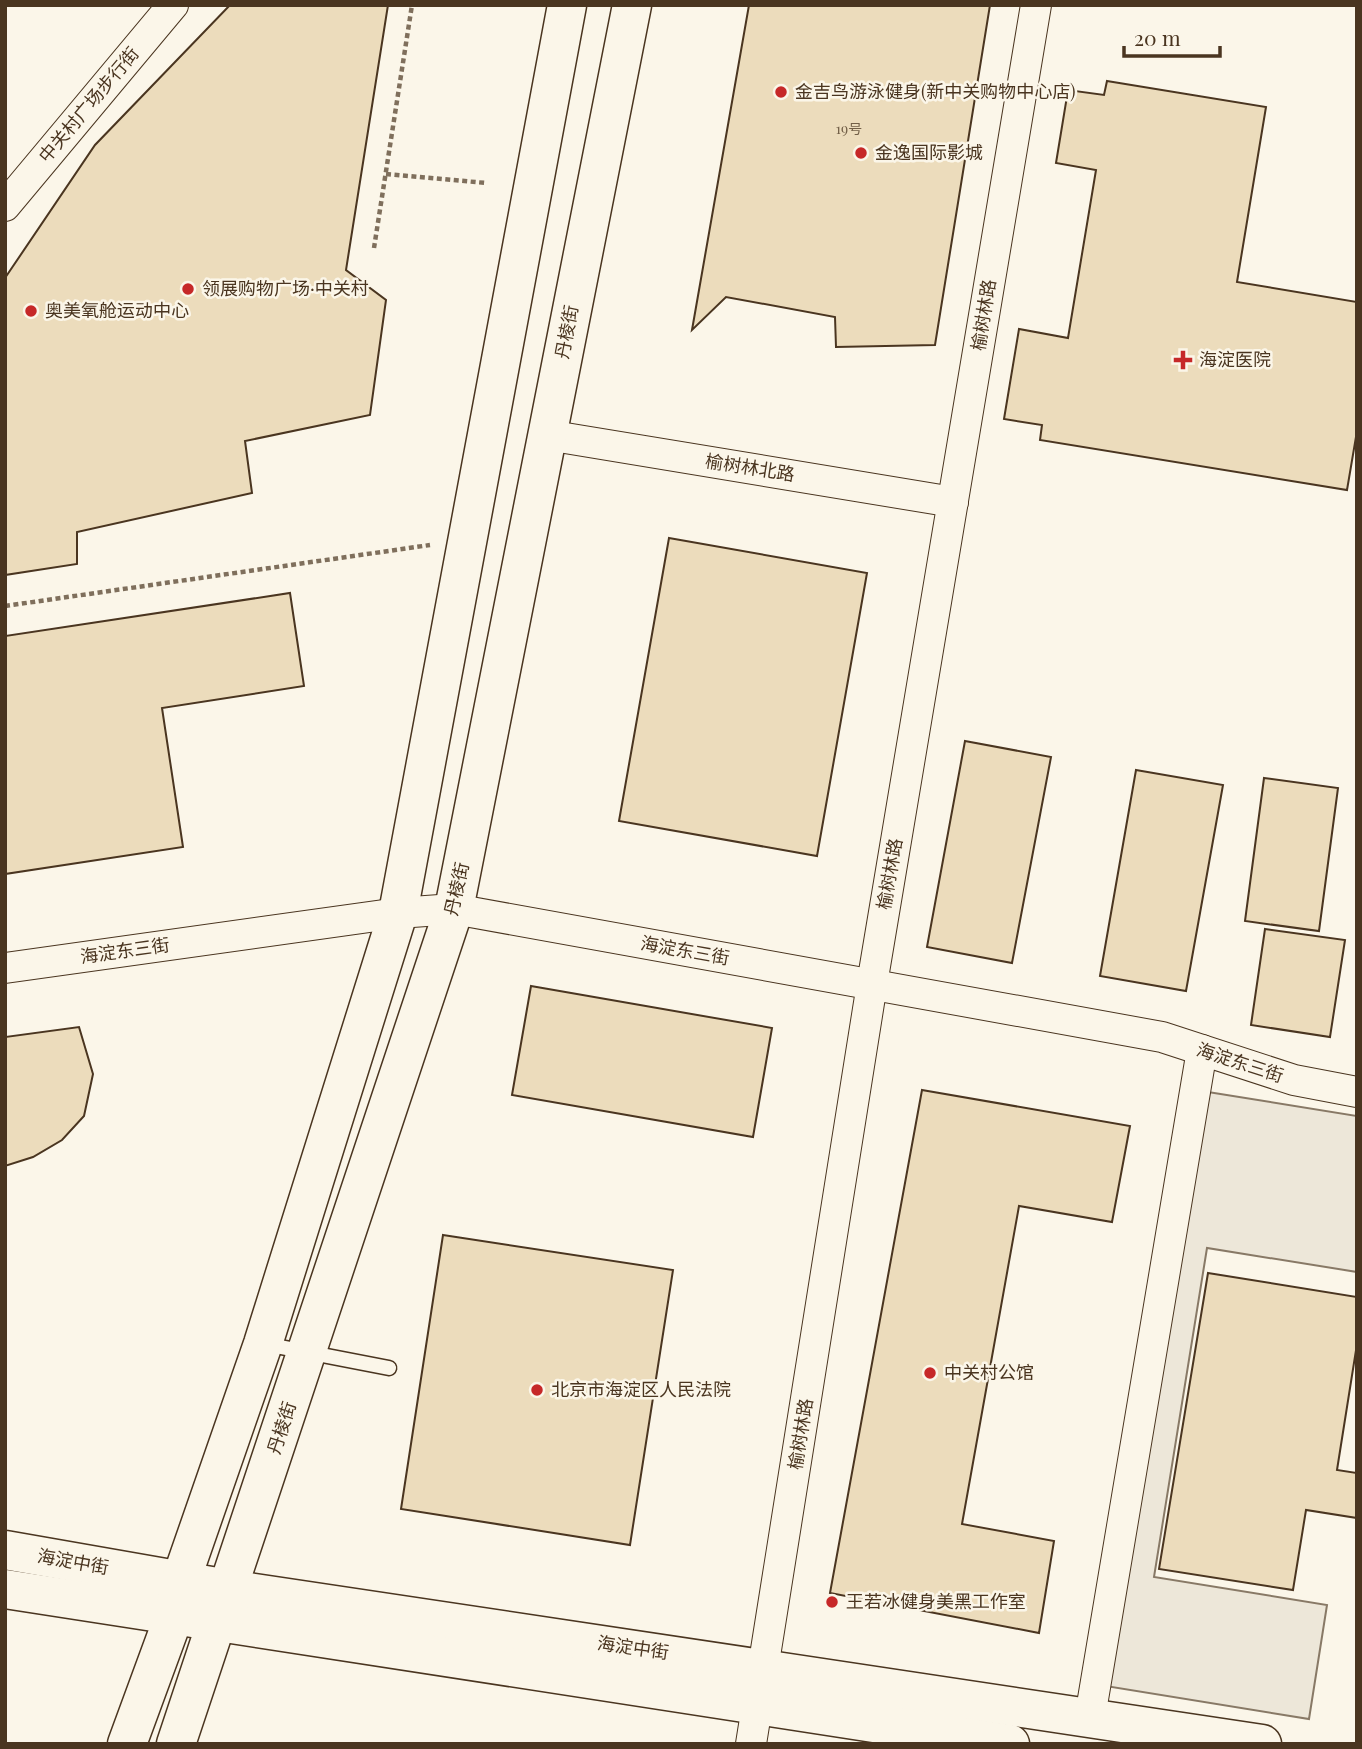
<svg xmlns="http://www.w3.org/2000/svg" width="1362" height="1749" viewBox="0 0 1362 1749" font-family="'Playfair Display','Noto Sans SC',serif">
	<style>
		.parking { fill: #ede7d9; stroke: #887966; stroke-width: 2 }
		.building { fill: #ecdcbc; stroke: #4a3520; stroke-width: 2 }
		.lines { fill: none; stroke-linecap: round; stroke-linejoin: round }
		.lane-casing { stroke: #4a3520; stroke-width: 17 }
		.street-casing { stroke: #4a3520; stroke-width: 32 }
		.secondary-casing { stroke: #4a3520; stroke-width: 41 }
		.path { stroke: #7f6f5c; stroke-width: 4.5; stroke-dasharray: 5 3.5; stroke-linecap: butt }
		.lane { stroke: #fbf6e9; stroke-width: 14 }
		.street { stroke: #fbf6e9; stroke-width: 30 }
		.secondary { stroke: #fbf6e9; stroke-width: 38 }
		.poi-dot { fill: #c62828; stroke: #fbf6e9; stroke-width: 2.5 }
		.labels { text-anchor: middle; stroke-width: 5; stroke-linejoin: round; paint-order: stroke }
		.number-label { font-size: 14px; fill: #725f47 }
		.poi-label { font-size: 18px; fill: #4a3520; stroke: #fbf6e9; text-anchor: start }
		.street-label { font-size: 18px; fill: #4a3520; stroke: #fbf6e9 }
	</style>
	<rect width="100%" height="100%" fill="#fbf6e9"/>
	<polygon class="parking" points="1183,1088 1357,1116 1357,1272 1207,1248 1154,1577 1327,1605 1309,1719 1087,1683"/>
	<g class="building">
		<polygon points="230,5 388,5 346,270 386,300 370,415 245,441 252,493 77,532 77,564 5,575 5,278 95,145"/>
		<polygon points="749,5 990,5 935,345 836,347 835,317 726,297 692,330"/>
		<polygon points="1107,81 1266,107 1237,282 1357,302 1357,431 1347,490 1040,440 1042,425 1004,419 1019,329 1068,338 1096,170 1056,163 1068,90 1104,95"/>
		<polygon points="669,538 867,573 817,856 619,821"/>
		<polygon points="290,593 304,686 162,708 183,847 5,874 5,636"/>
		<polygon points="965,741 1051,757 1012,963 927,947"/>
		<polygon points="1136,770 1223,785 1186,991 1100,976"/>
		<polygon points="1264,778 1338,788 1319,931 1245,921"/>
		<polygon points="1265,929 1345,940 1330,1037 1251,1025"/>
		<polygon points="531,986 772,1028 753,1137 512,1095"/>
		<polygon points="79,1027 93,1074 84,1116 62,1140 33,1157 5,1166 5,1037"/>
		<polygon points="922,1090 1130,1126 1112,1222 1019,1206 962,1524 1054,1541 1039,1633 830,1593"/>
		<polygon points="443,1235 673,1270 630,1545 401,1509"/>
		<polygon points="1208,1273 1357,1297 1357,1344 1337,1470 1357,1473 1357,1518 1306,1510 1293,1590 1159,1569"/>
	</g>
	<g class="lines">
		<g class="lane-casing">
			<polyline id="lane" points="265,1344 389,1368"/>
		</g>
		<g class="street-casing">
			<g id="street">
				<polyline points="5,206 173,5"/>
				<polyline points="547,435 953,502"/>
				<polyline points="5,968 398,913 454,909 1162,1037 1294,1080 1357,1092"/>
				<polyline points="1090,1717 1202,1050"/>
				<polyline points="751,1744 872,984 1036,5"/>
			</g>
		</g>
		<g class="secondary-casing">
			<g id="secondary">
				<polyline points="5,1550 228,1589 1262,1744"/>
				<polyline points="5,1589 1010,1744"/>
				<polyline points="127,1744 174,1616 181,1580 263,1344 398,913 567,5"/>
				<polyline points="176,1744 454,909 632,5"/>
			</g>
		</g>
		<g class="path">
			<polyline points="386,174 486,183"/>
			<polyline points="374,248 412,5"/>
			<polyline points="5,606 430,545"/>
		</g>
		<use href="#lane" class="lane"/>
		<use href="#street" class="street"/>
		<use href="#secondary" class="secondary"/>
	</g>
	<g class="poi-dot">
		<circle cx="781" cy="92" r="7"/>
		<circle cx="861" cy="153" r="7"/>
		<circle cx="188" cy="289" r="7"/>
		<circle cx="31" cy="311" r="7"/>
		<path d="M1179.5 349.5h7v7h7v7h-7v7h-7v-7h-7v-7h7z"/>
		<circle cx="930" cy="1373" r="7"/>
		<circle cx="537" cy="1390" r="7"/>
		<circle cx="832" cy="1602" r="7"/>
	</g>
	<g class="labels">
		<g class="number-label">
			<text x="849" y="134">19号</text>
		</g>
		<g class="poi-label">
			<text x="795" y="98">金吉鸟游泳健身(新中关购物中心店)</text>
			<text x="875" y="159">金逸国际影城</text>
			<text x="202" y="295">领展购物广场·中关村</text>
			<text x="45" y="317">奥美氧舱运动中心</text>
			<text x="1199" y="366">海淀医院</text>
			<text x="944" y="1379">中关村公馆</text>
			<text x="551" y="1396">北京市海淀区人民法院</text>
			<text x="846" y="1608">王若冰健身美黑工作室</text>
		</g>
		<g class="street-label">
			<text transform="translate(89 105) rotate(-50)" y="6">中关村广场步行街</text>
			<text transform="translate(984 315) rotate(-81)" y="6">榆树林路</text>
			<text transform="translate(567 332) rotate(-79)" y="6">丹棱街</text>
			<text transform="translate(750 468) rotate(9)" y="6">榆树林北路</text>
			<text transform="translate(890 874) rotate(-80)" y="6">榆树林路</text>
			<text transform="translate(457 889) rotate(-77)" y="6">丹棱街</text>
			<text transform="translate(125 951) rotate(-8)" y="6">海淀东三街</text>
			<text transform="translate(685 951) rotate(10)" y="6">海淀东三街</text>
			<text transform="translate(1240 1063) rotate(18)" y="6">海淀东三街</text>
			<text transform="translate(282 1428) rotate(-72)" y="6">丹棱街</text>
			<text transform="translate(801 1434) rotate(-81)" y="6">榆树林路</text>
			<text transform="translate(73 1562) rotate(10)" y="6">海淀中街</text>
			<text transform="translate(633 1648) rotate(8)" y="6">海淀中街</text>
		</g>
	</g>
	<rect width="1362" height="1749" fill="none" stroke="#4a3520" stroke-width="14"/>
	<path d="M1124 46v10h96v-10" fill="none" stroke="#4a3520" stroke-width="3.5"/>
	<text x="1134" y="46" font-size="21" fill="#4a3520" stroke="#fbf6e9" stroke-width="5" paint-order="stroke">20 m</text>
</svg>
